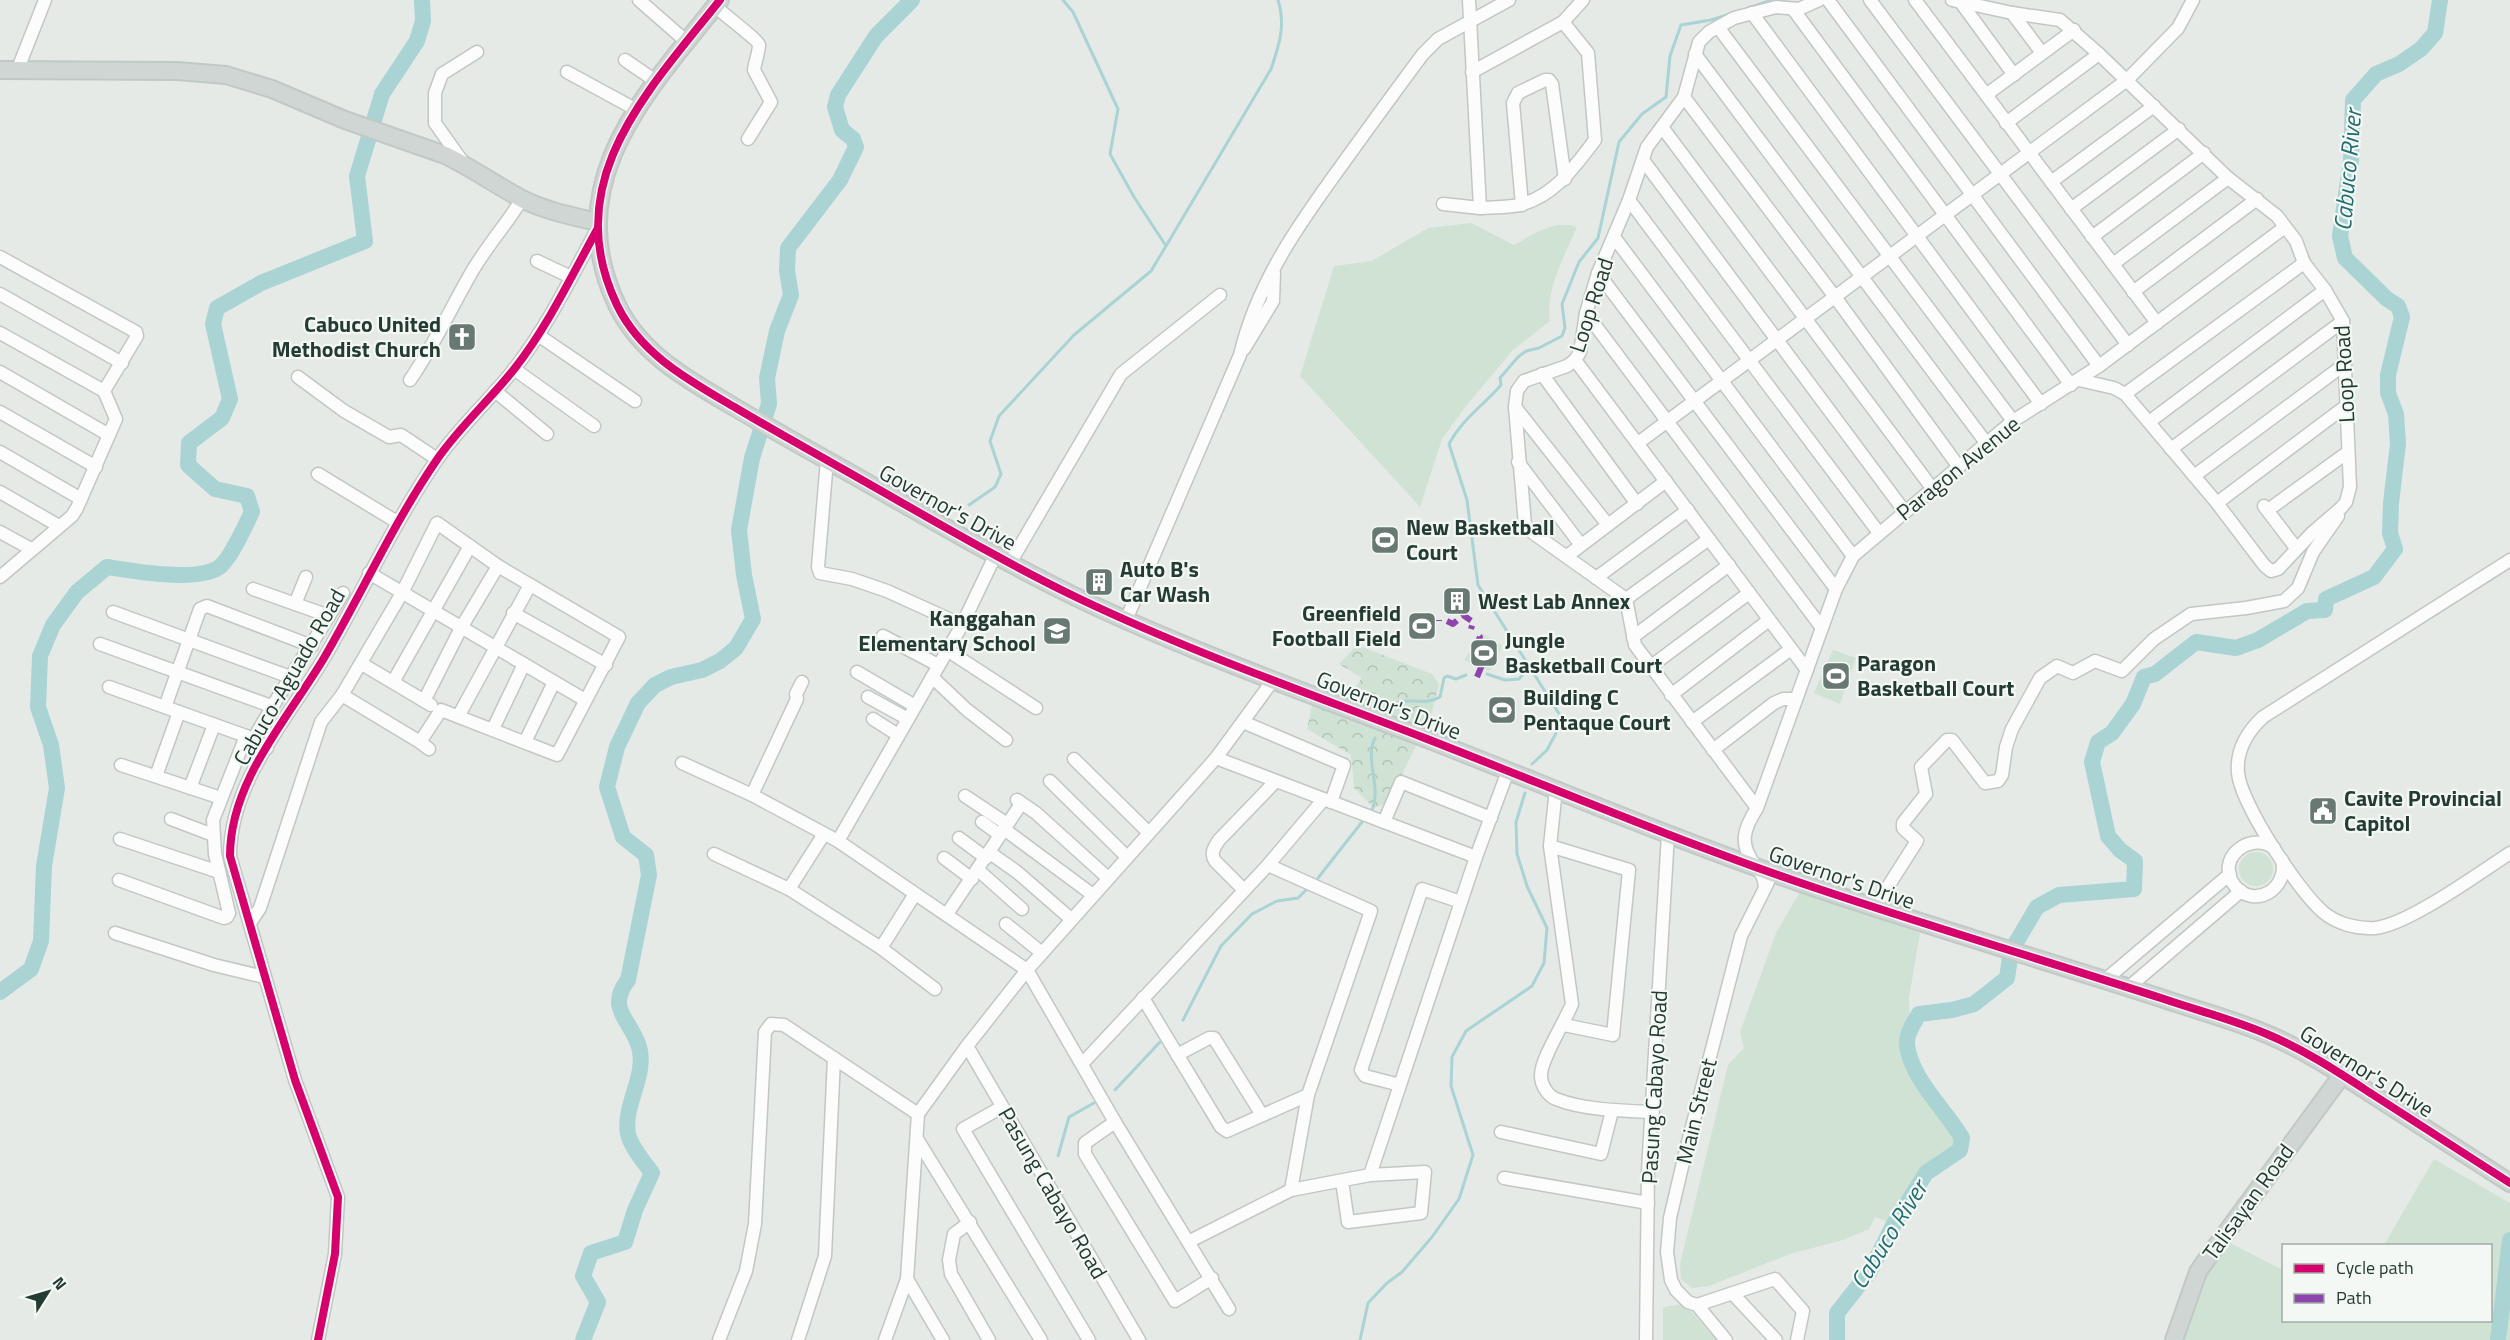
<svg xmlns="http://www.w3.org/2000/svg" width="2510" height="1340" viewBox="0 0 2510 1340" font-family="'Titillium Web',sans-serif">
	<style>
		.green { fill: #d0e2d3 }
		.forest { fill: url(#forest-crowns) }
		.lines { fill: none; stroke-linecap: round; stroke-linejoin: round }
		.stream { stroke: #aad3d4; stroke-width: 3 }
		.river { stroke: #aad3d4; stroke-width: 16 }
		.minor-casing { stroke: #c2c7c4; stroke-width: 15 }
		.major-casing { stroke: #c1c9c6; stroke-width: 20 }
		.minor { stroke: #fbfcfb; stroke-width: 12 }
		.major { stroke: #cfd6d3; stroke-width: 16 }
		.quiet { stroke: #8e44ad; stroke-width: 6; stroke-dasharray: 12 6; stroke-linecap: butt }
		.cycleway-casing { stroke: #f3f8f5; stroke-width: 11 }
		.cycleway { stroke: #d6006c; stroke-width: 8 }
		.labels { text-anchor: middle; stroke-width: 4.5; stroke-linejoin: round; paint-order: stroke }
		.street-label { font-size: 22px; fill: #243b33; stroke: #f3f8f5 }
		.poi-label { font-size: 22px; font-weight: bold; fill: #243b33; stroke: #f3f8f5; text-anchor: start }
		.water-label { font-size: 24px; font-style: italic; fill: #236e72; stroke: #f3f8f5 }
	</style>
	<defs>
		<pattern id="forest-crowns" width="20" height="18" patternUnits="userSpaceOnUse" patternTransform="scale(1.5)"><rect width="20" height="18" fill="#d0e2d3"/><path d="M2 6a3 3 0 1 1 6 0M12 15a3 3 0 1 1 6 0" fill="none" stroke="#b2c3b6"/></pattern>
	</defs>
	<rect width="100%" height="100%" fill="#e5eae7"/>
	<g class="green">
		<path d="M1471 223 1514 245C1534 234 1554 219 1577 227 1565 255 1545 290 1550 321L1513 350 1466 406 1442 439 1420 507 1300 376 1334 266 1372 261 1428 228Z"/>
		<polygon points="1482,633 1502,646 1490,671 1464,660"/>
		<polygon points="1833,650 1856,658 1840,704 1814,693"/>
		<circle cx="2256" cy="869" r="17"/>
		<polygon points="1801,890 1920,933 1909,998 1910,1028 1907,1044 1917,1074 1962,1138 1960,1150 1926,1173 1894,1224 1875,1217 1869,1229 1843,1240 1790,1254 1709,1286 1692,1288 1681,1279 1680,1264 1728,1065 1744,1048 1740,1032 1776,933"/>
		<polygon points="2434,1159 2510,1203 2510,1340 2184,1340 2209,1270 2226,1241 2283,1270 2284,1320 2490,1320 2490,1246 2384,1245"/>
		<polygon points="1684,1304 1717,1340 1663,1340 1663,1307"/>
	</g>
	<polygon class="forest" points="1357,645 1432,674 1439,684 1432,713 1388,803 1374,808 1354,788 1351,755 1307,729 1312,706 1346,699 1362,678 1339,664"/>
	<g class="lines">
		<g class="stream">
			<polyline points="1748,8 1772,0"/>
			<path d="M1166 246 1271 69C1279 46 1286 25 1278 0"/>
			<polyline points="969,505 995,487 1001,474 990,441 999,416 1074,335 1151,271 1166,246 1134,197 1110,154 1118,109 1073,12 1063,0"/>
			<polyline points="1487,674 1505,680 1519,679 1526,671 1525,661"/>
			<path d="M1388 713C1399 690 1420 709 1440 697L1444 678 1447 676 1456 679 1466 675"/>
			<path d="M1532 764 1547 750 1563 720 1478 585 1467 500 1449 444C1462 419 1484 405 1501 385L1500 378 1518 357 1526 351 1539 348 1562 336 1565 328 1562 304 1579 262 1598 238 1619 142 1642 114 1666 97 1670 56 1681 25 1711 20 1730 14"/>
			<path d="M1372 810C1382 786 1364 760 1375 738"/>
			<polyline points="1318,878 1362,822"/>
			<polyline points="1183,1020 1221,946 1252,914 1277,901 1298,898 1306,890"/>
			<polyline points="1115,1090 1160,1042"/>
			<polyline points="1058,1156 1069,1117 1094,1103"/>
			<polyline points="1360,1340 1368,1303 1387,1283 1402,1272 1432,1237 1459,1199 1473,1155 1451,1086 1452,1057 1466,1031 1532,986 1544,963 1547,928 1527,886 1517,854 1516,822 1525,793"/>
		</g>
		<g class="river">
			<path d="M0 992 31 969 41 941 44 866 57 788 51 745 38 707 40 656 53 625 77 592 107 567C133 571 195 582 218 568 230 561 245 526 252 512L247 496 215 489 188 465 189 443 222 418 230 399 213 324 217 308 261 283 365 241 357 176 382 94 417 41 423 21 422 0"/>
			<path d="M583 1340 598 1302 583 1276 591 1253 625 1242 635 1210 652 1173C644 1162 631 1147 628 1134 623 1106 645 1079 640 1051 635 1022 604 1011 628 980L649 875 646 855 623 837 607 787 617 747 638 703 655 685 671 677 702 670 720 661 736 648 753 619 744 575 739 530 752 458 769 404 767 378 777 331 791 295 787 271 788 248 840 180 856 147 853 139 842 130 835 107 838 95 876 36 912 0"/>
			<path d="M1837 1340V1313L1870 1271 1894 1224 1926 1173 1960 1150 1962 1138C1946 1110 1910 1078 1907 1044 1906 1033 1914 1023 1919 1014L1952 1010 1974 1004 2007 978 2011 951 2037 907 2059 895 2134 889 2135 861 2120 850 2108 836 2092 762 2098 742 2112 733 2133 704 2144 677 2155 674 2196 642 2236 648 2258 640 2307 611 2325 610 2326 599 2374 577 2395 549 2390 533 2391 503 2398 444 2396 414 2388 393V375L2402 317 2398 306 2387 299 2345 258 2340 236 2351 160 2353 100 2376 74 2399 64 2421 49 2435 33 2440 0"/>
			<polyline points="2498,1340 2510,1240"/>
		</g>
		<g class="minor-casing">
			<g id="minor">
				<polyline points="639,0 687,42"/>
				<path d="M1469 0 1480 208C1494 207 1510 208 1523 204 1556 194 1575 166 1595 140L1588 53 1563 22"/>
				<polyline points="1828,0 2099,366"/>
				<polyline points="1870,0 2128,345"/>
				<polyline points="1915,0 2157,323"/>
				<polyline points="1952,0 2012,13 2060,20 2099,54 2228,178 2277,216 2296,241 2304,263 2325,290 2343,321 2350,487 2346,502 2341,508 2312,533 2278,569 2271,571 2264,565 2217,503 2125,394 2114,388 2079,380"/>
				<polyline points="1962,4 2014,75"/>
				<path d="M715 6C723 14 758 40 759 45 759 52 755 62 754 70L771 102 748 139"/>
				<polyline points="1793,9 2071,385"/>
				<polyline points="1752,13 2041,404"/>
				<polyline points="2012,13 2042,53"/>
				<polyline points="1718,27 2013,421"/>
				<polyline points="1695,54 1987,444"/>
				<polyline points="625,60 657,82"/>
				<polyline points="17,71 45,0"/>
				<polyline points="567,72 637,110"/>
				<polyline points="1472,72 1563,22 1583,0"/>
				<polyline points="1986,95 2074,30"/>
				<polyline points="1684,97 1835,297 1959,467"/>
				<polyline points="2006,123 2099,54"/>
				<polyline points="1662,127 1932,488"/>
				<polyline points="1643,160 1905,512"/>
				<polyline points="462,161 435,123 435,93 442,74 477,52"/>
				<polyline points="2051,182 2154,106"/>
				<polyline points="1629,200 1879,533"/>
				<polyline points="1443,204 1480,208"/>
				<polyline points="1522,205 1513,103 1518,93 1545,80 1549,80 1552,84 1565,179"/>
				<polyline points="2071,209 2179,129"/>
				<polyline points="1614,237 1853,556"/>
				<polyline points="2092,237 2204,153"/>
				<polyline points="0,257 136,332 137,336 104,391 116,419 77,508 72,516 0,577"/>
				<polyline points="537,261 571,277"/>
				<polyline points="2113,264 2228,178"/>
				<polyline points="1598,273 1836,589"/>
				<polyline points="2133,292 2257,199"/>
				<polyline points="0,294 122,363"/>
				<polyline points="1586,313 1822,628"/>
				<polyline points="0,333 104,391"/>
				<polyline points="538,335 635,401"/>
				<polyline points="1244,349 1273,301 1274,273"/>
				<polyline points="1575,360 1807,670"/>
				<polyline points="514,369 594,426"/>
				<polyline points="0,372 109,435"/>
				<polyline points="1542,374 1637,504"/>
				<polyline points="298,377 344,411 389,437 401,435 437,459"/>
				<path d="M410 380C433 347 450 310 470 275 485 248 506 225 522 199"/>
				<polyline points="495,391 547,434"/>
				<polyline points="2125,394 2304,263"/>
				<polyline points="1515,407 1608,525"/>
				<polyline points="0,412 96,467"/>
				<polyline points="2149,422 2325,290"/>
				<polyline points="1638,443 2127,80 2178,28 2193,0"/>
				<polyline points="2171,449 2343,321"/>
				<polyline points="0,452 81,499"/>
				<polyline points="827,460 818,567 820,573 852,579 887,591 962,625"/>
				<polyline points="1518,462 1581,545"/>
				<polyline points="318,474 397,522"/>
				<polyline points="2194,476 2345,364"/>
				<polyline points="0,492 59,526"/>
				<polyline points="2217,503 2346,406"/>
				<polyline points="2264,506 2296,548"/>
				<polyline points="2268,510 2348,452"/>
				<polyline points="0,532 31,549"/>
				<polyline points="1567,556 1666,481"/>
				<path d="M2510 560 2263 717C2247 732 2236 751 2238 773 2241 804 2299 892 2323 912 2337 924 2357 929 2375 928 2408 925 2479 873 2510 853"/>
				<polyline points="1010,563 1121,374 1220,295"/>
				<polyline points="369,573 585,700"/>
				<polyline points="1596,578 1688,510"/>
				<polyline points="253,589 329,616"/>
				<polyline points="1626,599 1709,539"/>
				<polyline points="295,604 306,577"/>
				<polyline points="113,612 290,677"/>
				<polyline points="513,613 606,665"/>
				<path d="M1126 620 1240 355C1257 282 1301 221 1344 162 1370 126 1396 90 1423 54L1438 39 1509 0"/>
				<polyline points="883,636 938,665"/>
				<polyline points="1633,637 1729,565"/>
				<polyline points="100,644 271,706"/>
				<polyline points="947,650 1036,708"/>
				<polyline points="362,664 431,705"/>
				<polyline points="1650,667 1749,593"/>
				<polyline points="857,672 915,706"/>
				<polyline points="932,677 967,710 1006,740"/>
				<polyline points="393,682 470,546"/>
				<polyline points="109,687 246,736"/>
				<polyline points="342,695 402,593 437,523 498,566 619,637 557,755 441,710 420,742 429,749"/>
				<polyline points="1671,695 1769,620"/>
				<polyline points="868,697 908,719"/>
				<polyline points="424,701 461,628 498,566"/>
				<polyline points="165,707 200,609 207,606 312,646"/>
				<polyline points="459,715 530,585"/>
				<polyline points="873,719 898,735"/>
				<polyline points="1243,722 1344,765 1331,802"/>
				<polyline points="1692,722 1791,649"/>
				<polyline points="493,729 524,664"/>
				<path d="M253 740C281 689 314 642 343 593"/>
				<polyline points="525,742 554,682"/>
				<polyline points="1713,750 1774,703 1783,699 1796,699"/>
				<polyline points="1216,758 1476,857"/>
				<polyline points="1074,759 1149,833"/>
				<polyline points="682,763 752,795 838,841 1027,970 1115,1122 1229,1309"/>
				<polyline points="121,765 221,798"/>
				<polyline points="156,776 179,712"/>
				<polyline points="1050,781 1127,857"/>
				<polyline points="190,788 214,725"/>
				<polyline points="752,795 797,699 796,694 802,682"/>
				<polyline points="965,796 1007,824"/>
				<polyline points="1017,800 1036,813 1108,878"/>
				<polyline points="1757,808 1635,645 1626,599 1533,533 1525,525 1515,407 1517,391 1524,381 1567,366 1575,360 1580,352 1586,313 1598,273 1629,200 1647,147 1684,97 1699,42 1709,32 1734,18 1776,7 1799,9 1819,0"/>
				<polyline points="171,819 213,835"/>
				<polyline points="982,822 1000,835"/>
				<polyline points="1384,822 1401,782 1491,818"/>
				<polyline points="1004,829 1093,895"/>
				<polyline points="959,838 986,858"/>
				<polyline points="120,839 219,872"/>
				<polyline points="838,841 962,625 995,556"/>
				<polyline points="1550,846 1556,789"/>
				<path d="M2274 848C2249 830 2214 860 2235 886 2255 910 2289 888 2282 860"/>
				<polyline points="990,853 1017,872 1071,919"/>
				<polyline points="714,854 789,889 881,948 935,989"/>
				<polyline points="944,858 972,879"/>
				<polyline points="1268,865 1371,911 1308,1095 1291,1190"/>
				<polyline points="978,870 1022,909"/>
				<polyline points="119,880 224,918 227,917 229,913 215,854 213,820 246,736 267,748"/>
				<path d="M1765 887C1764 877 1761 873 1755 865 1739 844 1743 830 1757 808L1836 589 1853 556 2013 421 2099 366 2285 227"/>
				<polyline points="789,889 824,834"/>
				<path d="M1244 890 1215 861C1210 853 1214 848 1219 840L1275 782"/>
				<polyline points="1875,907 1917,841 1903,828 1903,823 1926,794 1921,767 1947,740 1952,740 1985,783 1998,781 2002,775 2006,747 2012,729 2040,678 2057,666 2073,673 2095,661 2122,671 2154,639 2191,614 2246,608 2284,601 2298,588 2313,552 2338,516"/>
				<polyline points="947,914 1021,804"/>
				<polyline points="250,923 260,908 321,722 342,695 420,742"/>
				<polyline points="1006,924 1042,953"/>
				<polyline points="115,933 214,965 264,977"/>
				<polyline points="881,948 915,894"/>
				<polyline points="2105,980 2230,874"/>
				<polyline points="2129,987 2241,891"/>
				<polyline points="1143,998 1221,1127 1227,1131 1308,1095"/>
				<path d="M1564 1025 1613 1035 1629 870 1550 846 1572 1004C1565 1022 1540 1060 1541 1076 1541 1085 1548 1096 1556 1099 1583 1110 1623 1111 1653 1112"/>
				<polyline points="967,1046 1139,1340"/>
				<polyline points="1177,1055 1209,1038 1214,1038 1262,1115"/>
				<polyline points="1082,1064 1268,865 1323,800"/>
				<polyline points="1400,1085 1365,1076 1361,1070 1422,889 1461,902"/>
				<polyline points="1002,1107 963,1129 1089,1340"/>
				<polyline points="1115,1122 1085,1143 1085,1154 1175,1301 1212,1278"/>
				<polyline points="1501,1132 1601,1154 1612,1111"/>
				<polyline points="917,1139 1041,1340"/>
				<polyline points="1370,1175 1476,857 1508,771"/>
				<polyline points="1504,1178 1648,1203"/>
				<polyline points="970,1222 954,1234 949,1260 951,1274 989,1340"/>
				<polyline points="1190,1241 1291,1190 1370,1175 1425,1172 1421,1213 1348,1222 1342,1181"/>
				<polyline points="907,1279 943,1340"/>
				<polyline points="1733,1294 1776,1340"/>
				<polyline points="1697,1305 1775,1279 1803,1311 1797,1340"/>
				<path d="M318 1340 335 1254 338 1197 295 1080 230 856C230 781 287 720 324 658 362 593 393 524 436 461 458 428 490 400 515 368 548 326 572 275 598 228"/>
				<polyline points="719,1340 746,1271 755,1224 765,1032 771,1024 784,1025 918,1114"/>
				<polyline points="798,1340 825,1256 834,1058"/>
				<polyline points="885,1340 907,1279 918,1114 967,1046 1027,970 1216,758 1274,679"/>
				<polyline points="1646,1340 1648,1171 1668,834"/>
				<polyline points="1726,1340 1697,1305 1688,1302 1676,1290 1671,1280 1667,1252 1670,1218 1685,1154 1741,936 1768,882"/>
			</g>
		</g>
		<g class="major-casing">
			<g id="major">
				<path d="M720 0C648 91 558 181 617 305 641 355 690 381 736 408 768 427 800 445 832 463 914 509 995 558 1080 599 1191 652 1308 693 1422 737 1548 786 1673 839 1801 883 1921 924 2044 960 2164 999 2199 1011 2235 1020 2269 1035 2307 1051 2341 1074 2375 1096 2420 1125 2465 1154 2510 1183"/>
				<path d="M0 70 177 71 226 75 272 89 345 120 445 155C472 168 496 185 522 199 546 211 572 216 597 222"/>
				<polyline points="2174,1340 2198,1272 2204,1263 2342,1075"/>
			</g>
		</g>
		<use href="#minor" class="minor"/>
		<use href="#major" class="major"/>
		<g class="quiet">
			<polyline points="1439,621 1439,620"/>
			<polyline points="1447,621 1453,624 1463,615 1473,622 1471,629"/>
			<polyline points="1477,677 1485,658 1475,649 1480,637 1478,635"/>
		</g>
		<g class="cycleway-casing">
			<g id="cycleway">
				<path d="M720 0C648 91 558 181 617 305 641 355 690 381 736 408 768 427 800 445 832 463 914 509 995 558 1080 599 1191 652 1308 693 1422 737 1548 786 1673 839 1801 883 1921 924 2044 960 2164 999 2199 1011 2235 1020 2269 1035 2307 1051 2341 1074 2375 1096 2420 1125 2465 1154 2510 1183"/>
				<path d="M318 1340 335 1254 338 1197 295 1080 230 856C230 781 287 720 324 658 362 593 393 524 436 461 458 428 490 400 515 368 548 326 572 275 598 228"/>
			</g>
		</g>
		<use href="#cycleway" class="cycleway"/>
	</g>
	<defs>
		<g id="church-square" transform="scale(1.5)"><rect x="-9" y="-9" width="18" height="18" rx="4" fill="#687872" stroke="#f3f8f5"/><path d="M-1.2-6h2.4v3.5h3.3v2.4h-3.3V6h-2.4V-.1h-3.3v-2.4h3.3Z" fill="#fff"/></g>
		<g id="stadium-square" transform="scale(1.5)"><rect x="-9" y="-9" width="18" height="18" rx="4" fill="#687872" stroke="#f3f8f5"/><path d="M0-5a6.5 5 0 1 0 0 10a6.5 5 0 1 0 0-10ZM-3.5-1.8h7v3.6h-7Z" fill="#fff"/></g>
		<g id="building-square" transform="scale(1.5)"><rect x="-9" y="-9" width="18" height="18" rx="4" fill="#687872" stroke="#f3f8f5"/><path d="M-4-6H4V6H1V3H-1V6H-4ZM-2.5-4.3h1.7v1.8h-1.7ZM.8-4.3h1.7v1.8H.8ZM-2.5-1h1.7V.8h-1.7ZM.8-1h1.7V.8H.8Z" fill="#fff"/></g>
		<g id="school-square" transform="scale(1.5)"><rect x="-9" y="-9" width="18" height="18" rx="4" fill="#687872" stroke="#f3f8f5"/><path d="M0-5L7-2L0 1L-7-2ZM-4 1L0 2.5L4 1V4Q0 6-4 4Z" fill="#fff"/></g>
		<g id="civic-square" transform="scale(1.5)"><rect x="-9" y="-9" width="18" height="18" rx="4" fill="#687872" stroke="#f3f8f5"/><path d="M-.6-6.5H3V-4.5H.6V-3L4-1V1h2V6H-6V1h2V-1L-.6-3ZM-1.2 2.5V6h2.4V2.5Z" fill="#fff"/></g>
	</defs>
	<g fill-rule="evenodd">
		<use href="#church-square" x="462" y="337"/>
		<use href="#stadium-square" x="1385" y="540"/>
		<use href="#building-square" x="1099" y="582"/>
		<use href="#building-square" x="1457" y="601"/>
		<use href="#stadium-square" x="1422" y="626"/>
		<use href="#school-square" x="1057" y="631"/>
		<use href="#stadium-square" x="1484" y="653"/>
		<use href="#stadium-square" x="1836" y="676"/>
		<use href="#stadium-square" x="1502" y="710"/>
		<use href="#civic-square" x="2323" y="811"/>
	</g>
	<g class="labels">
		<g class="street-label">
			<text transform="translate(1591 305) rotate(-72)" y="8">Loop Road</text>
			<text transform="translate(2344 374) rotate(-93)" y="8">Loop Road</text>
			<text transform="translate(1958 468) rotate(-39)" y="8">Paragon Avenue</text>
			<text transform="translate(948 507) rotate(29)" y="8">Governor's Drive</text>
			<text transform="translate(289 677) rotate(-60)" y="8">Cabuco-Aguado Road</text>
			<text transform="translate(1389 705) rotate(21)" y="8">Governor's Drive</text>
			<text transform="translate(1842 877) rotate(19)" y="8">Governor's Drive</text>
			<text transform="translate(2367 1071) rotate(32)" y="8">Governor's Drive</text>
			<text transform="translate(1654 1087) rotate(-87)" y="8">Pasung Cabayo Road</text>
			<text transform="translate(1696 1111) rotate(-76)" y="8">Main Street</text>
			<text transform="translate(1053 1193) rotate(60)" y="8">Pasung Cabayo Road</text>
			<text transform="translate(2248 1202) rotate(-54)" y="8">Talisayan Road</text>
		</g>
		<g class="poi-label">
			<text x="441" y="332" text-anchor="end">Cabuco United<tspan x="441" dy="25">Methodist Church</tspan></text>
			<text x="1406" y="535">New Basketball<tspan x="1406" dy="25">Court</tspan></text>
			<text x="1120" y="577">Auto B's<tspan x="1120" dy="25">Car Wash</tspan></text>
			<text x="1478" y="609">West Lab Annex</text>
			<text x="1401" y="621" text-anchor="end">Greenfield<tspan x="1401" dy="25">Football Field</tspan></text>
			<text x="1036" y="626" text-anchor="end">Kanggahan<tspan x="1036" dy="25">Elementary School</tspan></text>
			<text x="1505" y="648">Jungle<tspan x="1505" dy="25">Basketball Court</tspan></text>
			<text x="1857" y="671">Paragon<tspan x="1857" dy="25">Basketball Court</tspan></text>
			<text x="1523" y="705">Building C<tspan x="1523" dy="25">Pentaque Court</tspan></text>
			<text x="2344" y="806">Cavite Provincial<tspan x="2344" dy="25">Capitol</tspan></text>
		</g>
		<g class="water-label">
			<text transform="translate(2348 170) rotate(-85)" y="8">Cabuco River</text>
			<text transform="translate(1889 1235) rotate(-58)" y="8">Cabuco River</text>
		</g>
	</g>
	<rect x="2282" y="1244" width="210" height="78" fill="#f3f8f5" stroke="#a0aca7" stroke-width="1.5"/>
	<rect x="2294" y="1264" width="30" height="9" fill="#d6006c" stroke="#a0aca7" stroke-width="1.5"/>
	<text x="2336" y="1274" font-size="18" fill="#243b33">Cycle path</text>
	<rect x="2294" y="1294" width="30" height="9" fill="#8e44ad" stroke="#a0aca7" stroke-width="1.5"/>
	<text x="2336" y="1304" font-size="18" fill="#243b33">Path</text>
	<g transform="translate(48 1292) rotate(53)" stroke="#f3f8f5" stroke-width="4.5" paint-order="stroke">
	<path d="M0-4.5L10 22L0 15L-10 22Z" fill="#243b33"/>
	<text y="-9" font-size="16" font-weight="bold" text-anchor="middle" fill="#243b33">N</text>
	</g>
</svg>
